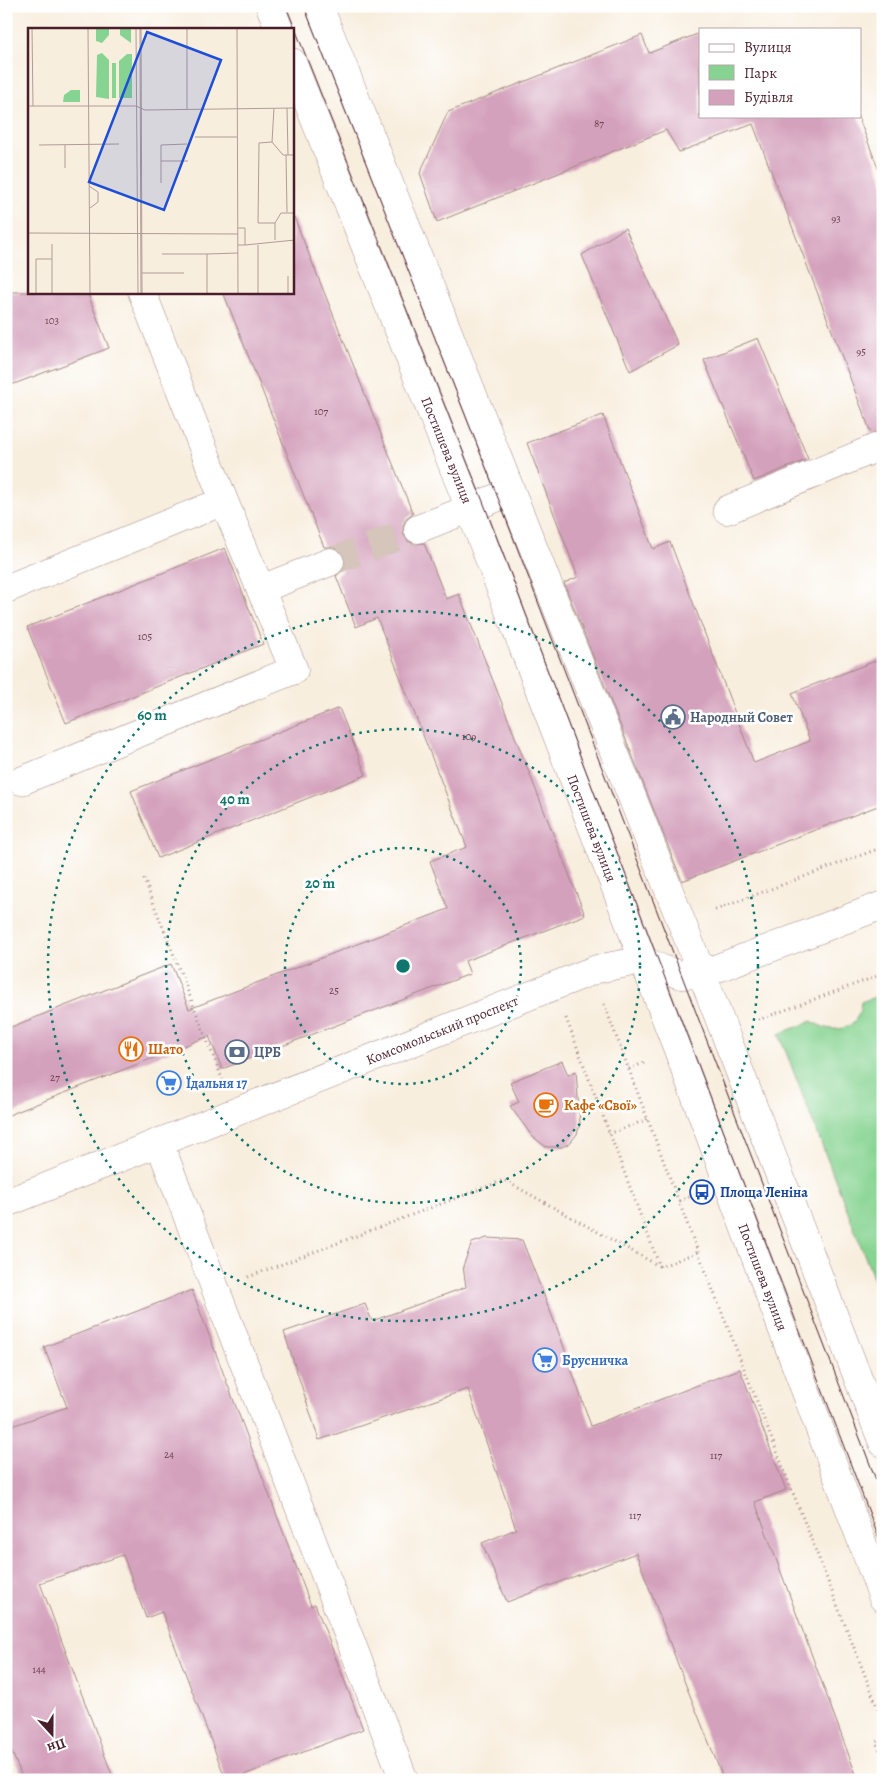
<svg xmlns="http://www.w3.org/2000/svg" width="889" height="1786" viewBox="0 0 889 1786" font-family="Alegreya,serif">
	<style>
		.green { fill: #87d492; stroke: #687a5e }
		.building { fill: #d4a1bc }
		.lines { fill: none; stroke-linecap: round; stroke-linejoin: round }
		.minor-tunnel { stroke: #d5c5ba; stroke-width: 28; stroke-dasharray: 28 14; stroke-linecap: butt }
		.minor-casing { stroke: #a18684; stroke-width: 29 }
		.path { stroke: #a18684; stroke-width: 3; stroke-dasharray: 1 4; stroke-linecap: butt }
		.minor { stroke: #fff; stroke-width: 28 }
		.tram { stroke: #4a1f2b; stroke-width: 1 }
		.ring { fill: none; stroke: #0f766e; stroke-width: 2.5; stroke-dasharray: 2.5 5 }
		.labels { text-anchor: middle; stroke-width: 5; stroke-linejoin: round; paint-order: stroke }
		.number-label { font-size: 11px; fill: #6c404f }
		.street-label { font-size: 14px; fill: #4a1f2b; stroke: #fff }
		.service-label { font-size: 14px; font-weight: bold; fill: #4e5e75; stroke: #fff; text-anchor: start }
		.food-label { font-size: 14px; font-weight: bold; fill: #c56008; stroke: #fff; text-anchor: start }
		.shop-label { font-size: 14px; font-weight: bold; fill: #366cbe; stroke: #fff; text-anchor: start }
		.transit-label { font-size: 14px; font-weight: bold; fill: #164399; stroke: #fff; text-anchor: start }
		.inset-road { fill: none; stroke: #b29b96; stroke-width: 1 }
		.view { fill: #1d4ed8; fill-opacity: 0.15; stroke: #1d4ed8; stroke-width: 2.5 }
		.inset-edge { fill: none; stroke: #4a1f2b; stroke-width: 2.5 }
		.centre { fill: #0f766e; stroke: #fff; stroke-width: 2.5 }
		.ring-label { font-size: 15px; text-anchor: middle; font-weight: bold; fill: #0f766e; stroke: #fff; stroke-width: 5; stroke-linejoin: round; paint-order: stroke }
	</style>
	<rect width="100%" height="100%" fill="#fff"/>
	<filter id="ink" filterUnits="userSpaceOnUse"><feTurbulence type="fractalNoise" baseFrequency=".02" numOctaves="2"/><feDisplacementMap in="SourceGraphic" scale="10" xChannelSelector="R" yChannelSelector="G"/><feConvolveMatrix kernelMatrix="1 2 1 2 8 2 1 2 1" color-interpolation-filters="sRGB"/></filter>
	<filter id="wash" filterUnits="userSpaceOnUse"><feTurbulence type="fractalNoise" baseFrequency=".0096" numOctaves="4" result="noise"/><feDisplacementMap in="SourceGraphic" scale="20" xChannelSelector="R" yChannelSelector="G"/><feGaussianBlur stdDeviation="1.12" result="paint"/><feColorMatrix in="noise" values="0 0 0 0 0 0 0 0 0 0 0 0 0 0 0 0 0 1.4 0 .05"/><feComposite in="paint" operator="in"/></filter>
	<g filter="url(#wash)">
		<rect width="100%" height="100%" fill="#f8eede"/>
		<path class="green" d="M883 994V1303L779 1034 812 1021C832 1036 860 1031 861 1002Z"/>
		<g id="blocks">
			<g class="building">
				<polygon points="700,33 700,116 858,116 883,181 883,430 871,433 753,124 679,152 666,130 437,222 420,173 448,112 642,35 649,53"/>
				<polygon points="294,217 413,514 406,519 403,526 404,535 408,541 415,544 424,543 446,599 459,594 585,915 465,961 470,974 222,1069 209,1036 6,1116 6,1029 171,964 189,1009 448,909 430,861 467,847 377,618 356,627 336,576 342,571 345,565 344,556 339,550 333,547 324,547 223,292 292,292 292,218"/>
				<polygon points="625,228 678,345 630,371 582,255"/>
				<polygon points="6,292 87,292 109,348 6,387"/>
				<polygon points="758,338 808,459 754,481 704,360"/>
				<polygon points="603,415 653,549 670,542 754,763 810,741 792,693 883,658 883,804 682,881 564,583 578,577 527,443"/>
				<polygon points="225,548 263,644 66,723 27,627"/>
				<polygon points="339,708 366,775 158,858 131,791"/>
				<polygon points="562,1061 568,1075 576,1071 580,1124 577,1134 570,1143 562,1147 546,1147 532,1136 510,1106 519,1102 510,1082"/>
				<polygon points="487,1238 522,1240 560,1336 591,1426 740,1369 786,1490 755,1502 858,1780 724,1780 685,1683 636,1553 507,1602 482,1543 516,1529 468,1389 319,1440 284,1332 365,1304 372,1321 466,1287 463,1266 472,1243"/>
				<polygon points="192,1290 311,1606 315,1604 363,1729 231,1780 226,1780 162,1612 146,1618 123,1555 40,1583 114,1780 23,1780 6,1737 6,1428 67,1407 44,1347"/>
			</g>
		</g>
	</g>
	<g filter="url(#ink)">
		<use href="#blocks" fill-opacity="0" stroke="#a18684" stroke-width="1"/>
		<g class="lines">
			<polyline class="minor-tunnel" points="330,562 418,529"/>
			<g class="minor-casing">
				<g id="minor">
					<polyline points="270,6 279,29"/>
					<polyline points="319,6 702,974 883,1443"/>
					<polyline points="292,62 470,509 678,1050 883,1598"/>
					<polyline points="727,510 883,445"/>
					<polyline points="418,529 511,492"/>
					<polyline points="6,589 224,501"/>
					<polyline points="261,589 330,562"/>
					<polyline points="21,781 294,670 224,501 142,292"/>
					<polyline points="159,1142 404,1780"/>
					<polyline points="6,1203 597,969 643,960 662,969 681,975 702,974 883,905"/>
				</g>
			</g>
			<g class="path">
				<polyline points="144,879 223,1081"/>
				<polyline points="715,910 883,847"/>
				<polyline points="604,1004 698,1252 883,1721"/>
				<polyline points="566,1018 660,1267 698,1252"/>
				<polyline points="758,1020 883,974"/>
				<polyline points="629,1069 646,1062"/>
				<polyline points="609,1134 648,1119"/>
				<polyline points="679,1201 694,1195"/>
				<polyline points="248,1277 504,1180 659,1266"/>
				<polyline points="883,1740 876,1742 883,1758"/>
			</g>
			<use href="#minor" class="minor"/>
			<g class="tram">
				<polyline points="286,6 484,504 883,1549"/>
				<polyline points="304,6 498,498 883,1498"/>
			</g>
		</g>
	</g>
	<g class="ring">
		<circle cx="403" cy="966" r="118"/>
		<circle cx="403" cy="966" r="237"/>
		<circle cx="403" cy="966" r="355"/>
	</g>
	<defs>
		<g id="civic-ring" transform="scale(1.25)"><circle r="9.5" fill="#fff" stroke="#5c6f8a" stroke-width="1.5"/><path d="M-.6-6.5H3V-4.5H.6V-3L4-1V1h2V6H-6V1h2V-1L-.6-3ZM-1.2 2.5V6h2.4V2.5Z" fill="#5c6f8a"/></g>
		<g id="restaurant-ring" transform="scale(1.25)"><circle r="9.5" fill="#fff" stroke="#e8710a" stroke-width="1.5"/><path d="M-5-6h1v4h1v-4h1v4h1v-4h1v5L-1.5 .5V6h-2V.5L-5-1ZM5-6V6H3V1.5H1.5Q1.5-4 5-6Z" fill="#e8710a"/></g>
		<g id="bank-ring" transform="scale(1.25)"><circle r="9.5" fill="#fff" stroke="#5c6f8a" stroke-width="1.5"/><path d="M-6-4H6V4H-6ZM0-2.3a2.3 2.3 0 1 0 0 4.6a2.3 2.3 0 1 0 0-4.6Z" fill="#5c6f8a"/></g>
		<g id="supermarket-ring" transform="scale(1.25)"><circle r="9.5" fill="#fff" stroke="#3f7fe0" stroke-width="1.5"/><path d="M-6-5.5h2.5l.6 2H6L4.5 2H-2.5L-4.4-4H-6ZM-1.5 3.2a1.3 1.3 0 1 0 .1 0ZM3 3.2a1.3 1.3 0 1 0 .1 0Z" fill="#3f7fe0"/></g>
		<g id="cafe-ring" transform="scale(1.25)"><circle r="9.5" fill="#fff" stroke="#e8710a" stroke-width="1.5"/><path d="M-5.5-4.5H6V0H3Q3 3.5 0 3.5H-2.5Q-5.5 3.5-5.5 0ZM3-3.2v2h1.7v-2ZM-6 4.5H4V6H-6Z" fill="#e8710a"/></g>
		<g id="bus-ring" transform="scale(1.25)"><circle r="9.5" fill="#fff" stroke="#1a4fb4" stroke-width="1.5"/><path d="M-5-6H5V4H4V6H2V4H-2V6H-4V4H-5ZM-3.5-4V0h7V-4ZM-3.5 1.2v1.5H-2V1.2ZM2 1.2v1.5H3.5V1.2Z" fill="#1a4fb4"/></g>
	</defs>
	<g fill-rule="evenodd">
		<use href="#civic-ring" x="673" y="717"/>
		<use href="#restaurant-ring" x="131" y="1049"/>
		<use href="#bank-ring" x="237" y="1052"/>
		<use href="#supermarket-ring" x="169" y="1083"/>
		<use href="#cafe-ring" x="546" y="1105"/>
		<use href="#bus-ring" x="702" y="1192"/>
		<use href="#supermarket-ring" x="545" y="1360"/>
	</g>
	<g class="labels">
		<g class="number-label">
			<text x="599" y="127">87</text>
			<text x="836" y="222">93</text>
			<text x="52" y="324">103</text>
			<text x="861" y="355">95</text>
			<text x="321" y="415">107</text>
			<text x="145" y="640">105</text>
			<text x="469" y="740">109</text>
			<text x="334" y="994">25</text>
			<text x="55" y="1081">27</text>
			<text x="169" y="1458">24</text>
			<text x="716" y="1459">117</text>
			<text x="635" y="1519">117</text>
			<text x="39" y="1673">144</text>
		</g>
		<g class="street-label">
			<text transform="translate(447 450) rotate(68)" y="5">Постишева вулиця</text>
			<text transform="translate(592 828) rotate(69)" y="5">Постишева вулиця</text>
			<text transform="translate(442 1030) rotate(-22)" y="5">Комсомольський проспект</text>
			<text transform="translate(763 1277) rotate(69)" y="5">Постишева вулиця</text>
		</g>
		<g class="service-label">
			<text x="690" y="722">Народный Совет</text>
			<text x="254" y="1057">ЦРБ</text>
		</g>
		<g class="food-label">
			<text x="148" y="1054">Шато</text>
			<text x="564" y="1110">Кафе «Свої»</text>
		</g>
		<g class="shop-label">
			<text x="186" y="1088">Їдальня 17</text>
			<text x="562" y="1365">Брусничка</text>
		</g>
		<g class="transit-label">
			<text x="720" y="1197">Площа Леніна</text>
		</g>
	</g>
	<g transform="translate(28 28)">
		<rect width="266" height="266" fill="#f8eede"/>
		<path d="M68 0H81V7L74 15 68 13ZM92 0H103V15L92 7ZM74 25 81 32V71L68 69 69 27ZM99 26H104V70H91V33ZM84 35H88V70H84ZM43 62H52V74H35L36 67Z" fill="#87d492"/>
		<path class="inset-road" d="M4 0 5 78M60 0 62 266M108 0 110 266M112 0 113 266M113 0 114 266M159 0V81M209 0 210 266M0 78H108L117 82 267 80M246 80 244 114 231 115 230 195H247V212M259 80 260 127M167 109H209M244 114 255 127H267M11 117 91 116M258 127 259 184M133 133H160M37 140V117M133 155V117L159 116M61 158 70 164V174L62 180M247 195 253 185H267M210 200H217V217H210M0 205 210 206M24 216V266M217 217 267 212M134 226H179V266M179 226 210 225M114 245H156M260 248V266M8 266V231H24M230 266V217"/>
		<path class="view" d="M119 4 193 32 136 182 61 154Z"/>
		<rect width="266" height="266" class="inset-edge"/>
	</g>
	<circle cx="403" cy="966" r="8" class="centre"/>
	<g class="ring-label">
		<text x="152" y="720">60 m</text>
		<text x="235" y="804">40 m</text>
		<text x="320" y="888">20 m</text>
	</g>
	<rect width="889" height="1786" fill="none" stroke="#fff" stroke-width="25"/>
	<rect x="699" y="28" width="162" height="90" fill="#ffffff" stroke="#b7a5aa"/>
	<rect x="709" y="44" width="25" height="8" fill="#ffffff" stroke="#b7a5aa"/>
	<text x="744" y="52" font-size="15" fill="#4a1f2b">Вулиця</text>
	<rect x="709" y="65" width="25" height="15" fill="#87d492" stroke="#b7a5aa"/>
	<text x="744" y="78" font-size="15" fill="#4a1f2b">Парк</text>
	<rect x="709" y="90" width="25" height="15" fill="#d4a1bc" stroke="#b7a5aa"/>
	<text x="744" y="102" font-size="15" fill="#4a1f2b">Будівля</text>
	<g transform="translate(52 1734) rotate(159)" stroke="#ffffff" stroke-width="4" paint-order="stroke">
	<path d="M0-4L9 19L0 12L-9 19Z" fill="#4a1f2b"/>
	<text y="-8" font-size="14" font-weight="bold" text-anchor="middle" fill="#4a1f2b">Пн</text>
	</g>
</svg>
